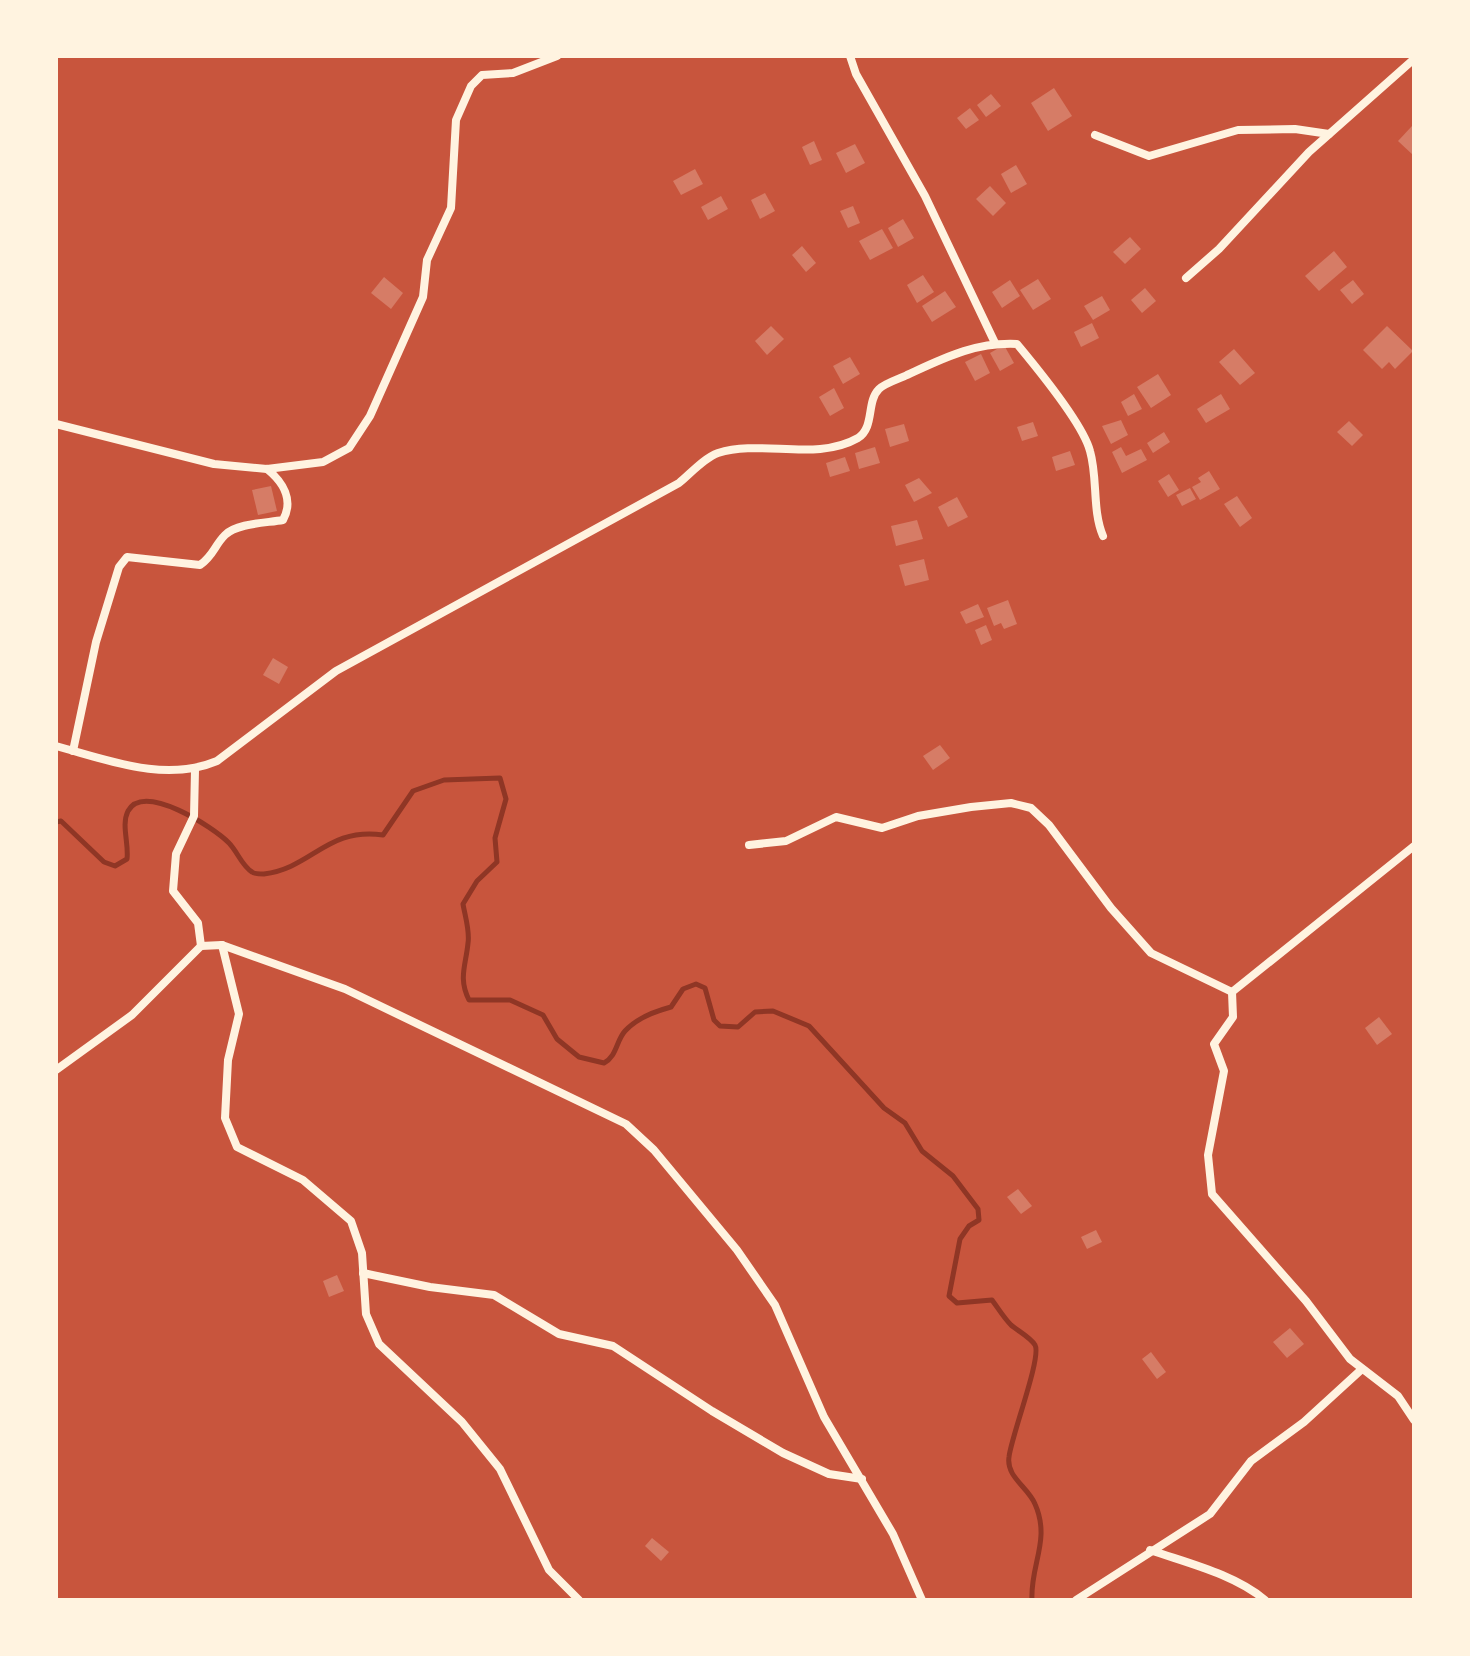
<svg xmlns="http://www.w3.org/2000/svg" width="1470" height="1656" viewBox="0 0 1470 1656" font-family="'Work Sans',sans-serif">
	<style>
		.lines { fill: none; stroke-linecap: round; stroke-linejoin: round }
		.stream { stroke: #8f3625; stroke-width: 5 }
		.building { fill: #d67c66 }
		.minor { stroke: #fff3e0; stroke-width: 8 }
	</style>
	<rect width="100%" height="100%" fill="#c8553d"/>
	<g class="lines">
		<path class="stream" d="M56 822 61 821 104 862 115 866 127 859C129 843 121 825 128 811 144 782 213 827 229 843 237 851 242 866 252 872 254 874 261 874 264 874 312 868 327 827 383 835L413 791 444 780 500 778 506 799 495 838 497 862 477 881 463 904C465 916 470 931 468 943 466 965 458 978 469 1000H510L543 1015 557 1039 579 1057 604 1063C617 1056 616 1041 625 1031 636 1019 656 1011 671 1007L683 989 696 984 705 988 714 1020 720 1026 738 1027 755 1012 773 1011 809 1026 884 1108 905 1123 922 1151 953 1176 978 1209 979 1220 969 1226 960 1239 949 1296 957 1303 992 1300C998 1308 1004 1318 1011 1325 1018 1331 1030 1337 1035 1345 1042 1357 1011 1437 1009 1457 1006 1477 1028 1487 1035 1504 1051 1540 1030 1565 1032 1600"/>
	</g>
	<g class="building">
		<polygon points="1054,88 1072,116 1048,131 1031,103"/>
		<polygon points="991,94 1001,106 986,117 977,105"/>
		<polygon points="970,108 979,120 966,129 957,118"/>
		<polygon points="1412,126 1414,127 1414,156 1398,141"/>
		<polygon points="814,141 822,160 810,165 802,147"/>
		<polygon points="855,144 865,163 846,173 836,153"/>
		<polygon points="1016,165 1027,184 1011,193 1001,174"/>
		<polygon points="695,169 703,184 681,195 673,181"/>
		<polygon points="990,186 1006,203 993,216 976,199"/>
		<polygon points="765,193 775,211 760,219 751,200"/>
		<polygon points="721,196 728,209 708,220 701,207"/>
		<polygon points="853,206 860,223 848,228 840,211"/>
		<polygon points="903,219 914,238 898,247 888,228"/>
		<polygon points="882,229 893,248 870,260 859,241"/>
		<polygon points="1130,237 1141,249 1125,264 1113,252"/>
		<polygon points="802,246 816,263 806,272 792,255"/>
		<polygon points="1334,251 1347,267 1319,291 1305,276"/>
		<polygon points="923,275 934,292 917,303 907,285"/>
		<polygon points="384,277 403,293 391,309 371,293"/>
		<polygon points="1038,279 1051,299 1033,310 1020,290"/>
		<polygon points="1010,280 1020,296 1002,308 992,292"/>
		<polygon points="1353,280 1364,294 1352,304 1340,290"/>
		<polygon points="1145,288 1156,301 1142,313 1131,300"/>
		<polygon points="945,291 956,307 932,322 922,306"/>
		<polygon points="1102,296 1110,310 1093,320 1084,306"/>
		<polygon points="1092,323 1099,338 1081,347 1074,332"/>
		<polygon points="771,326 784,339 767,355 755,341"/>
		<polygon points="1387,326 1413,351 1395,369 1389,362 1382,369 1363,350"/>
		<polygon points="1004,345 1014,363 1000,371 990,353"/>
		<polygon points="1234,349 1255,373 1240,385 1219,362"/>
		<polygon points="981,354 990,373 975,381 965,362"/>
		<polygon points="850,357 860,374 843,384 833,366"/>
		<polygon points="1158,374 1171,395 1151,408 1137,387"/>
		<polygon points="834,388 844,408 830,416 819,397"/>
		<polygon points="1134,394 1142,409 1128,416 1121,402"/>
		<polygon points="1221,394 1230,409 1206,423 1197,409"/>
		<polygon points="1121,420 1128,435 1111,444 1102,426"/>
		<polygon points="1349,421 1363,435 1352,446 1337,432"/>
		<polygon points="1033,422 1038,436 1022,441 1017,427"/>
		<polygon points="904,424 909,441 890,447 885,429"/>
		<polygon points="1164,432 1170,442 1153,453 1147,443"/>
		<polygon points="875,447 880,463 859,469 855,453"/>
		<polygon points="1121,447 1126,456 1141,449 1147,460 1122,473 1112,452"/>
		<polygon points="1070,451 1075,465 1056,471 1052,457"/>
		<polygon points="845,457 850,471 830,477 826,463"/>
		<polygon points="1209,471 1220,489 1200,500 1192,487 1201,482 1198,478"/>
		<polygon points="1169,474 1179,490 1168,497 1158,481"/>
		<polygon points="919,478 932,493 914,502 905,485"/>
		<polygon points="271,486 277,511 258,515 252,490"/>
		<polygon points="1190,488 1196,499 1182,506 1176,495"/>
		<polygon points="1237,496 1252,518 1240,527 1224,504"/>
		<polygon points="957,497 968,517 948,527 938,507"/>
		<polygon points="917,520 923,539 896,546 891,526"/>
		<polygon points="924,559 929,580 905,586 899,565"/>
		<polygon points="1008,600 1017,624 1004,629 1001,623 994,626 987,608"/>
		<polygon points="978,604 984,617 966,624 960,612"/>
		<polygon points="986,625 992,640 981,645 975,630"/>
		<polygon points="273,658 288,667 279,684 263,675"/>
		<polygon points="940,745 950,758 933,770 923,756"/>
		<polygon points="1379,1017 1392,1034 1377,1045 1365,1028"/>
		<polygon points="1018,1189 1032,1206 1021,1214 1007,1197"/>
		<polygon points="1096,1230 1102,1242 1087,1249 1081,1237"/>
		<polygon points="337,1275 344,1291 329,1297 323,1281"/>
		<polygon points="1290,1328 1304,1344 1287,1358 1273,1342"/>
		<polygon points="1151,1352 1166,1372 1157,1379 1142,1359"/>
		<polygon points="652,1538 669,1552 661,1561 645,1546"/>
	</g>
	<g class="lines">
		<g class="minor">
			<polyline points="850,56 856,74 925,196 995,343"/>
			<polyline points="1095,135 1149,156 1238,130 1295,129 1329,134"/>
			<polyline points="1186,278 1219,249 1309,152 1414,59"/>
			<polyline points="56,424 214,464 267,469 323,462 349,448 370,416 423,297 427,260 451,208 456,120 471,86 482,75 513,73 557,56"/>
			<path d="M56 746C108 760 165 783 217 761L336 671 679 483C690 474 704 458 718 453 761 439 816 462 858 438 875 427 866 402 879 389 885 383 899 379 907 375 944 358 975 342 1017 344 1037 368 1083 424 1090 451 1098 479 1092 510 1103 536"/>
			<path d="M73 751 96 642 119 567 127 557 200 565C214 555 214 546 225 535 237 523 267 523 283 520 294 500 283 482 267 469"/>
			<polyline points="195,770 194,816 176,854 173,891 198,923 201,946"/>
			<polyline points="749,845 786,841 836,817 882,828 918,816 971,807 1011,803 1031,808 1049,825 1111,908 1151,953 1232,992"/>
			<polyline points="222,945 239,1014 228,1060 225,1118 237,1147 303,1180 351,1221 362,1253 366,1314 379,1344 462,1422 500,1469 549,1570 579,1600"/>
			<polyline points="1232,992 1233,1017 1214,1044 1224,1071 1208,1155 1212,1194 1306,1301 1350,1359 1398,1396 1414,1420"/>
			<polyline points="1232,992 1414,846"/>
			<polyline points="56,1070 132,1015 201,946 222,945 345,989 626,1124 654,1150 737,1250 775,1305 824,1417 893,1534 922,1600"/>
			<polyline points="363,1273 430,1287 494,1295 559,1334 613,1346 712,1411 783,1453 829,1474 862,1479"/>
			<path d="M1150 1550C1187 1563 1234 1574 1265 1600"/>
			<polyline points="1076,1600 1210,1514 1251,1461 1304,1422 1362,1369"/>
		</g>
	</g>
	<rect width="1470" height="1656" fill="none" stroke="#fff3e0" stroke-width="116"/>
</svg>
